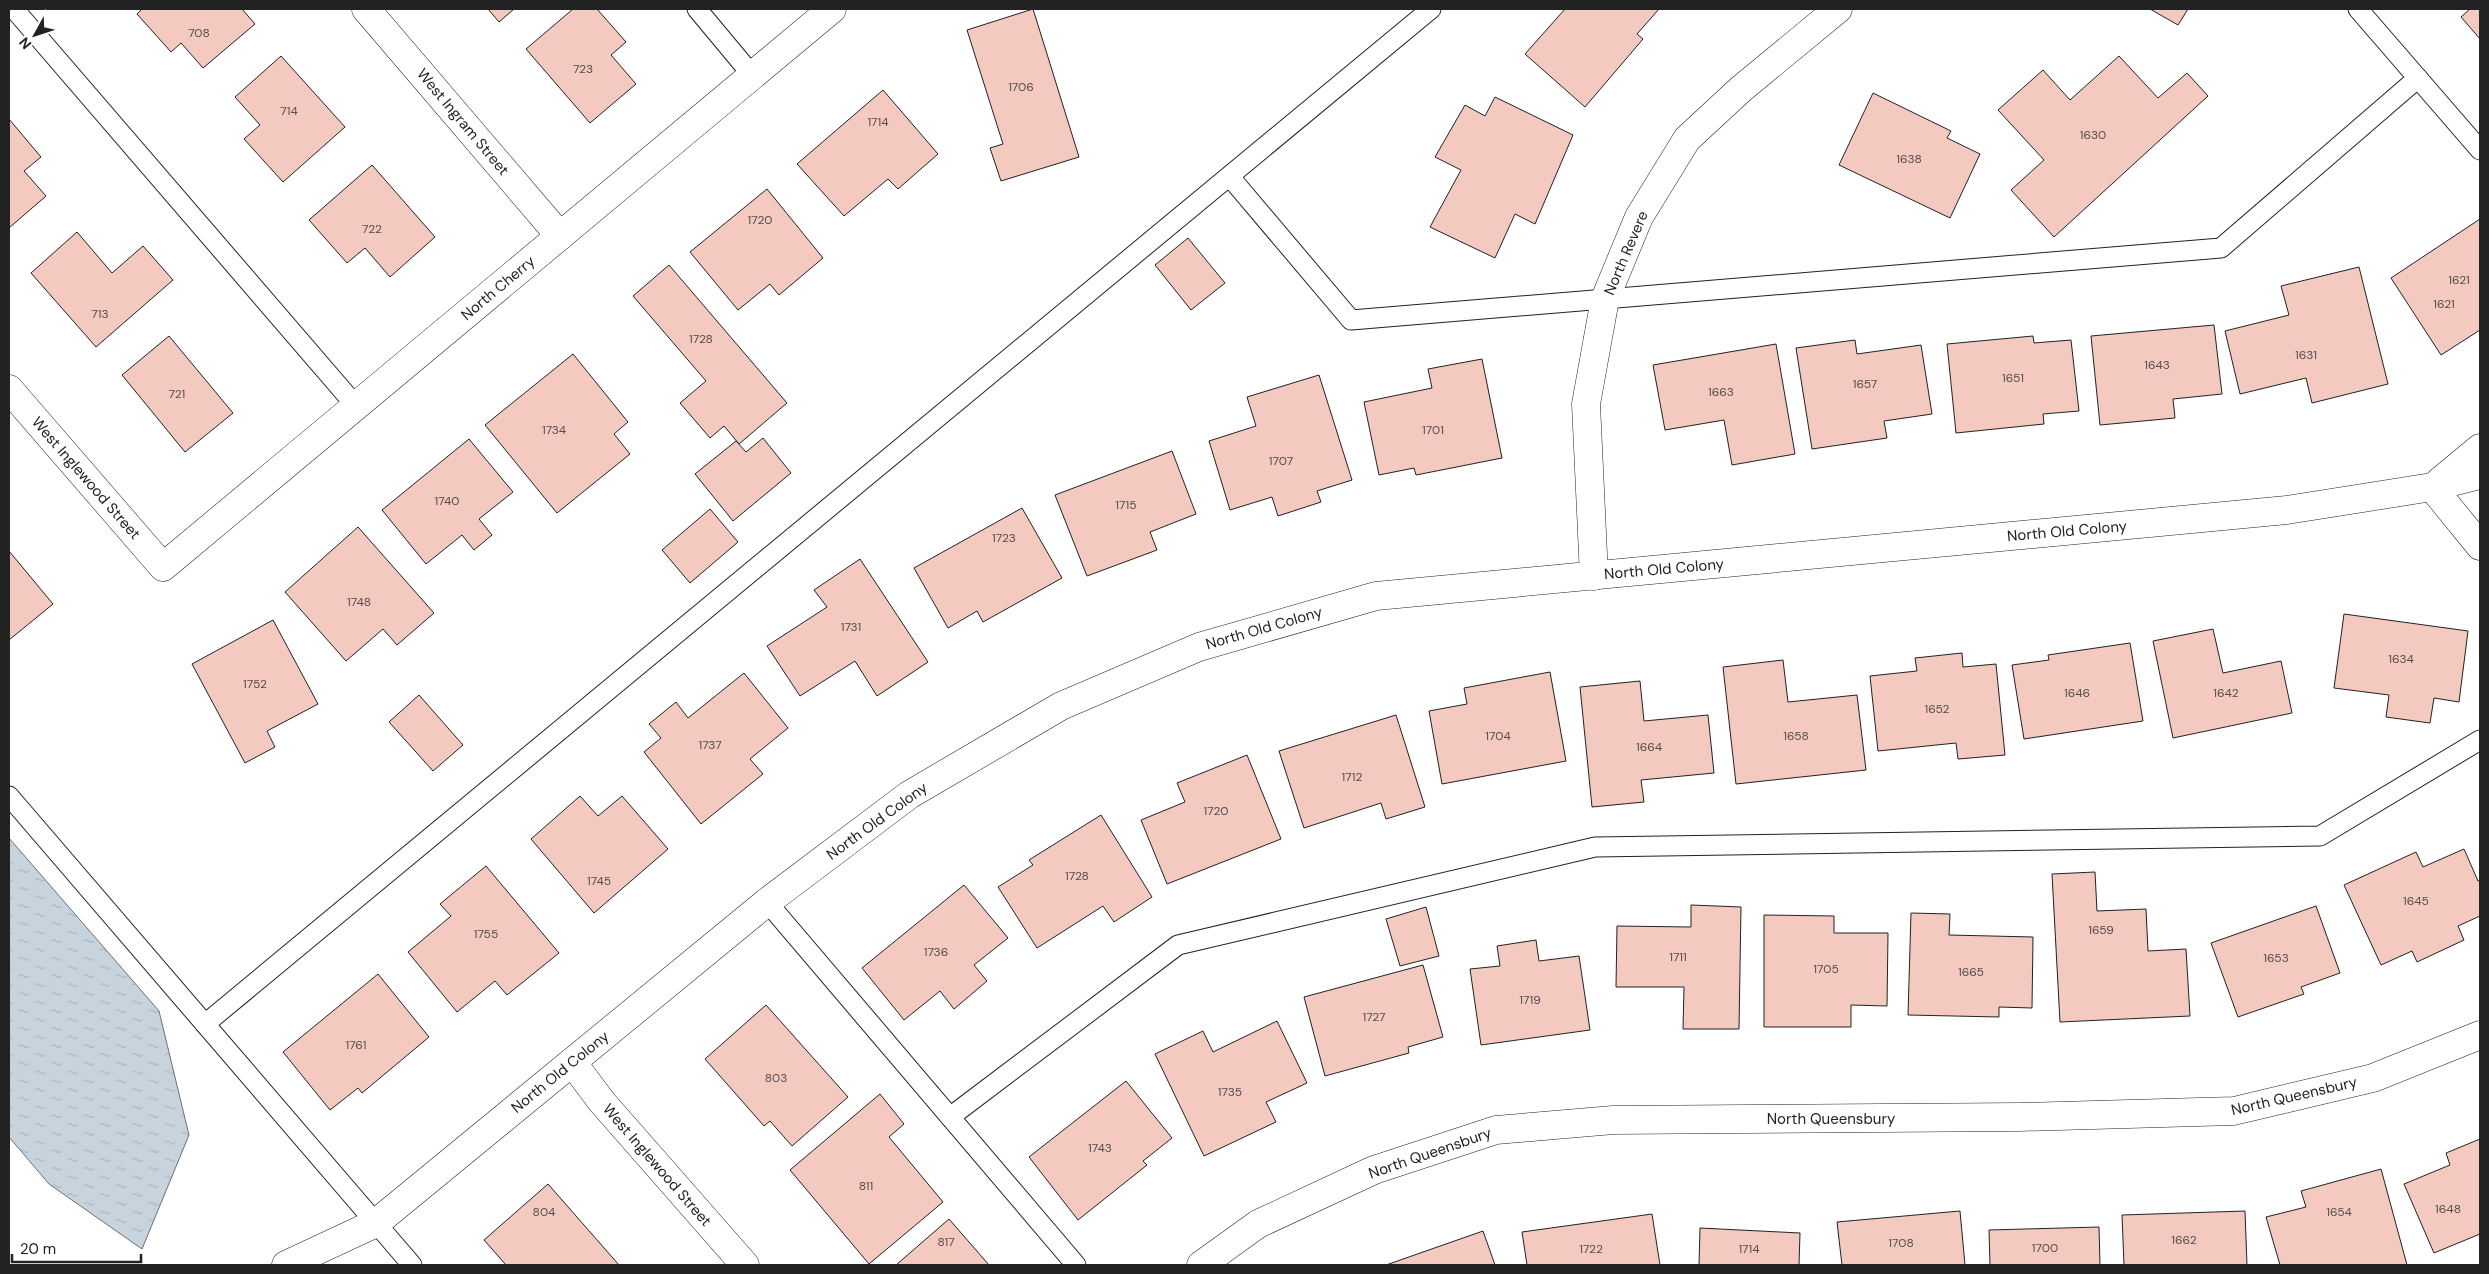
<svg xmlns="http://www.w3.org/2000/svg" width="2489" height="1274" viewBox="0 0 2489 1274" font-family="'DM Sans',sans-serif">
	<style>
		.water { fill: url(#water-ripples); stroke: #6f6f6f }
		.building { fill: #f3c9c0; stroke: #222 }
		.lines { fill: none; stroke-linecap: round; stroke-linejoin: round }
		.lane-casing { stroke: #222; stroke-width: 21 }
		.street-casing { stroke: #222; stroke-width: 29 }
		.lane { stroke: #fff; stroke-width: 19 }
		.street { stroke: #fff; stroke-width: 28 }
		.labels { text-anchor: middle; stroke-width: 4; stroke-linejoin: round; paint-order: stroke }
		.number-label { font-size: 12px; fill: #564c4a }
		.street-label { font-size: 15px; fill: #222; stroke: #fff }
	</style>
	<defs>
		<pattern id="water-ripples" width="26" height="14" patternUnits="userSpaceOnUse" patternTransform="scale(1.25)"><rect width="26" height="14" fill="#c7d3dd"/><path d="M2 4q2-2 4 0t4 0M15 11q2-2 4 0t4 0" fill="none" stroke="#abb5bd"/></pattern>
	</defs>
	<rect width="100%" height="100%" fill="#fff"/>
	<polygon class="water" points="9,838 159,1011 189,1135 142,1249 49,1184 9,1137"/>
	<g class="building">
		<polygon points="142,9 242,9 255,24 203,68 181,43 171,52 137,14"/>
		<polygon points="488,9 514,9 499,22"/>
		<polygon points="573,9 597,9 626,42 611,55 636,84 590,123 526,49"/>
		<polygon points="1033,9 1079,157 1001,181 990,148 1003,144 967,30"/>
		<polygon points="1565,9 1659,9 1637,34 1643,39 1585,107 1525,54"/>
		<polygon points="2150,9 2188,9 2178,25"/>
		<polygon points="2470,9 2480,9 2480,39 2461,17"/>
		<polygon points="281,56 345,127 283,182 244,139 260,125 235,97"/>
		<polygon points="2119,56 2158,98 2187,73 2208,96 2054,237 2011,190 2044,160 1998,110 2043,70 2070,100"/>
		<polygon points="883,90 938,154 898,189 888,179 844,216 797,164"/>
		<polygon points="1873,93 1951,131 1947,138 1980,154 1950,218 1839,165"/>
		<polygon points="1495,97 1573,135 1535,224 1515,214 1495,258 1430,227 1461,170 1435,157 1465,105 1485,116"/>
		<polygon points="9,119 41,157 24,171 46,196 9,228"/>
		<polygon points="372,165 435,237 390,277 365,248 347,263 309,220"/>
		<polygon points="767,189 823,258 779,295 770,284 738,310 690,252"/>
		<polygon points="2480,219 2480,330 2441,355 2391,278"/>
		<polygon points="77,232 112,273 143,246 173,280 96,347 31,273"/>
		<polygon points="1188,238 1225,283 1191,310 1155,265"/>
		<polygon points="669,265 787,403 739,444 724,426 710,438 680,403 706,381 633,296"/>
		<polygon points="2359,267 2388,384 2312,403 2306,378 2240,394 2225,331 2289,315 2281,286"/>
		<polygon points="2214,325 2222,394 2173,399 2175,418 2100,425 2091,336"/>
		<polygon points="169,336 233,413 185,452 122,375"/>
		<polygon points="2033,336 2034,343 2071,340 2079,411 2043,414 2044,424 1956,433 1947,344"/>
		<polygon points="1855,340 1857,354 1921,345 1932,414 1884,421 1887,438 1812,449 1796,348"/>
		<polygon points="1776,344 1795,454 1732,465 1724,420 1665,430 1653,365"/>
		<polygon points="573,354 628,422 614,434 630,454 557,513 485,425"/>
		<polygon points="1482,359 1502,458 1416,475 1414,468 1379,475 1364,402 1432,388 1428,369"/>
		<polygon points="1319,375 1352,480 1317,491 1321,502 1278,516 1272,497 1230,510 1209,441 1256,426 1247,397"/>
		<polygon points="763,438 791,473 733,521 695,474 736,441 746,452"/>
		<polygon points="469,439 513,492 479,519 492,535 474,550 462,535 426,564 382,510"/>
		<polygon points="1172,451 1196,514 1150,532 1157,550 1087,576 1055,495"/>
		<polygon points="1022,508 1062,578 983,622 977,611 948,628 914,568"/>
		<polygon points="710,509 738,542 690,583 662,550"/>
		<polygon points="358,527 434,613 397,645 383,629 346,661 285,592"/>
		<polygon points="9,551 53,604 9,640"/>
		<polygon points="860,559 928,662 877,696 855,661 800,696 767,646 827,607 814,590"/>
		<polygon points="2344,614 2468,631 2459,702 2434,698 2430,723 2386,717 2389,695 2334,688"/>
		<polygon points="273,620 318,704 267,731 275,747 245,763 192,664"/>
		<polygon points="2213,629 2223,673 2281,661 2292,713 2173,738 2153,641"/>
		<polygon points="2130,643 2143,721 2024,739 2012,665 2049,660 2048,655"/>
		<polygon points="1962,653 1963,667 1996,664 2005,755 1958,759 1956,743 1878,751 1870,676 1917,671 1915,658"/>
		<polygon points="1783,660 1788,702 1857,695 1866,770 1736,784 1723,667"/>
		<polygon points="1550,672 1566,761 1442,784 1429,711 1467,704 1464,688"/>
		<polygon points="744,673 788,728 750,759 763,774 701,824 644,752 661,738 649,724 676,702 688,718"/>
		<polygon points="1640,681 1644,721 1708,715 1714,773 1641,780 1644,802 1592,807 1580,687"/>
		<polygon points="419,695 463,745 433,771 389,722"/>
		<polygon points="1396,715 1425,807 1386,819 1381,803 1304,828 1279,751"/>
		<polygon points="1247,755 1281,839 1167,884 1141,820 1185,802 1177,783"/>
		<polygon points="580,796 598,816 622,796 668,849 594,913 531,839"/>
		<polygon points="1101,815 1152,897 1114,922 1103,906 1037,948 998,887 1033,865 1029,860"/>
		<polygon points="2464,849 2478,881 2480,880 2480,916 2458,926 2464,940 2417,962 2412,951 2381,965 2344,885 2416,852 2423,867"/>
		<polygon points="486,866 559,953 507,995 495,981 457,1012 408,952 451,916 440,904"/>
		<polygon points="2095,872 2097,911 2146,909 2148,951 2186,949 2190,1016 2060,1022 2052,874"/>
		<polygon points="964,885 1008,938 974,965 987,981 954,1009 940,991 904,1020 862,968"/>
		<polygon points="1691,905 1741,907 1739,1029 1683,1029 1684,987 1616,987 1617,926 1691,927"/>
		<polygon points="2316,906 2340,973 2301,987 2304,994 2238,1017 2211,943"/>
		<polygon points="1426,907 1439,956 1400,966 1386,919"/>
		<polygon points="1911,913 1950,914 1949,935 2033,937 2032,1008 1999,1007 1999,1017 1908,1015"/>
		<polygon points="1764,915 1834,916 1834,933 1888,933 1887,1006 1851,1005 1851,1027 1764,1027"/>
		<polygon points="1536,940 1539,961 1579,956 1590,1030 1481,1045 1470,969 1500,966 1497,946"/>
		<polygon points="1423,965 1443,1037 1408,1047 1409,1053 1325,1076 1304,997"/>
		<polygon points="378,974 429,1037 362,1093 358,1088 330,1110 283,1052"/>
		<polygon points="766,1005 848,1097 792,1146 770,1121 764,1126 705,1059"/>
		<polygon points="1277,1021 1307,1083 1266,1102 1276,1122 1204,1156 1155,1054 1203,1031 1213,1052"/>
		<polygon points="1126,1081 1172,1138 1143,1161 1147,1165 1078,1220 1029,1157"/>
		<polygon points="880,1094 904,1124 889,1137 943,1202 869,1264 790,1170"/>
		<polygon points="2480,1139 2480,1234 2434,1253 2404,1184 2450,1165 2446,1153"/>
		<polygon points="2381,1169 2407,1265 2280,1265 2266,1217 2306,1207 2301,1191"/>
		<polygon points="548,1184 619,1265 506,1265 484,1240"/>
		<polygon points="1960,1211 1965,1265 1842,1265 1837,1222"/>
		<polygon points="2245,1211 2247,1265 2124,1265 2122,1215"/>
		<polygon points="1652,1214 1660,1265 1527,1265 1522,1232"/>
		<polygon points="949,1219 989,1265 896,1265"/>
		<polygon points="2099,1227 2100,1265 1990,1265 1989,1230"/>
		<polygon points="1700,1228 1800,1233 1799,1265 1699,1265"/>
		<polygon points="1483,1231 1495,1265 1386,1265"/>
	</g>
	<g class="lines">
		<g class="lane-casing">
			<g id="lane">
				<polyline points="14,9 356,406"/>
				<polyline points="697,9 752,75"/>
				<polyline points="2358,9 2480,150"/>
				<polyline points="1230,177 1351,320 2221,248 2418,78"/>
				<polyline points="9,796 412,1265"/>
				<polyline points="767,902 1076,1265"/>
				<polyline points="205,1024 1431,9"/>
				<polyline points="950,1117 1178,945 1595,847 2320,836 2480,740"/>
			</g>
		</g>
		<g class="street-casing">
			<g id="street">
				<polyline points="366,9 560,236"/>
				<polyline points="9,389 163,567 832,9"/>
				<polyline points="2439,482 2480,448"/>
				<polyline points="2432,487 2480,546"/>
				<polyline points="1594,576 1586,404 1605,299 1639,217 1687,139 1741,89 1838,9"/>
				<polyline points="572,1062 602,1102 745,1265"/>
				<polyline points="286,1265 376,1223 767,902 909,795 1061,706 1199,647 1376,596 2287,510 2432,487 2480,475"/>
				<polyline points="1201,1265 1258,1224 1374,1170 1496,1130 1613,1120 2019,1117 2234,1111 2373,1078 2480,1035"/>
			</g>
		</g>
		<use href="#lane" class="lane"/>
		<use href="#street" class="street"/>
	</g>
	<g class="labels">
		<g class="number-label">
			<text x="199" y="37">708</text>
			<text x="583" y="73">723</text>
			<text x="1021" y="91">1706</text>
			<text x="289" y="115">714</text>
			<text x="878" y="126">1714</text>
			<text x="2093" y="139">1630</text>
			<text x="1909" y="163">1638</text>
			<text x="760" y="224">1720</text>
			<text x="372" y="233">722</text>
			<text x="2459" y="284">1621</text>
			<text x="2444" y="308">1621</text>
			<text x="100" y="318">713</text>
			<text x="701" y="343">1728</text>
			<text x="2306" y="359">1631</text>
			<text x="2157" y="369">1643</text>
			<text x="2013" y="382">1651</text>
			<text x="1865" y="388">1657</text>
			<text x="1721" y="396">1663</text>
			<text x="177" y="398">721</text>
			<text x="554" y="434">1734</text>
			<text x="1433" y="434">1701</text>
			<text x="1281" y="465">1707</text>
			<text x="447" y="505">1740</text>
			<text x="1126" y="509">1715</text>
			<text x="1004" y="542">1723</text>
			<text x="359" y="606">1748</text>
			<text x="851" y="631">1731</text>
			<text x="2401" y="663">1634</text>
			<text x="255" y="688">1752</text>
			<text x="2077" y="697">1646</text>
			<text x="2226" y="697">1642</text>
			<text x="1937" y="713">1652</text>
			<text x="1498" y="740">1704</text>
			<text x="1796" y="740">1658</text>
			<text x="710" y="749">1737</text>
			<text x="1649" y="751">1664</text>
			<text x="1352" y="781">1712</text>
			<text x="1216" y="815">1720</text>
			<text x="1077" y="880">1728</text>
			<text x="599" y="885">1745</text>
			<text x="2416" y="905">1645</text>
			<text x="2101" y="934">1659</text>
			<text x="486" y="938">1755</text>
			<text x="936" y="956">1736</text>
			<text x="1678" y="961">1711</text>
			<text x="2276" y="962">1653</text>
			<text x="1826" y="973">1705</text>
			<text x="1971" y="976">1665</text>
			<text x="1530" y="1004">1719</text>
			<text x="1374" y="1021">1727</text>
			<text x="356" y="1049">1761</text>
			<text x="776" y="1082">803</text>
			<text x="1230" y="1096">1735</text>
			<text x="1100" y="1152">1743</text>
			<text x="866" y="1190">811</text>
			<text x="2448" y="1213">1648</text>
			<text x="544" y="1216">804</text>
			<text x="2339" y="1216">1654</text>
			<text x="2184" y="1244">1662</text>
			<text x="946" y="1246">817</text>
			<text x="1901" y="1247">1708</text>
			<text x="2045" y="1252">1700</text>
			<text x="1591" y="1253">1722</text>
			<text x="1749" y="1253">1714</text>
		</g>
		<g class="street-label">
			<text transform="translate(463 122) rotate(50)" y="5">West Ingram Street</text>
			<text transform="translate(1626 253) rotate(-67)" y="5">North Revere</text>
			<text transform="translate(498 288) rotate(-40)" y="5">North Cherry</text>
			<text transform="translate(86 478) rotate(49)" y="5">West Inglewood Street</text>
			<text transform="translate(2067 531) rotate(-5)" y="5">North Old Colony</text>
			<text transform="translate(1664 569) rotate(-5)" y="5">North Old Colony</text>
			<text transform="translate(1264 628) rotate(-16)" y="5">North Old Colony</text>
			<text transform="translate(877 821) rotate(-36)" y="5">North Old Colony</text>
			<text transform="translate(560 1072) rotate(-39)" y="5">North Old Colony</text>
			<text transform="translate(2294 1096) rotate(-13)" y="5">North Queensbury</text>
			<text x="1831" y="1124">North Queensbury</text>
			<text transform="translate(1430 1153) rotate(-19)" y="5">North Queensbury</text>
			<text transform="translate(657 1165) rotate(49)" y="5">West Inglewood Street</text>
		</g>
	</g>
	<rect width="2489" height="1274" fill="none" stroke="#222222" stroke-width="20"/>
	<g transform="translate(35 35) rotate(230)" stroke="#ffffff" stroke-width="4" paint-order="stroke">
	<path d="M0-4L9 19L0 12L-9 19Z" fill="#222222"/>
	<text y="-8" font-size="14" font-weight="bold" text-anchor="middle" fill="#222222">N</text>
	</g>
	<path d="M12 1254v8h129v-8" fill="none" stroke="#222222" stroke-width="2.5"/>
	<text x="20" y="1254" font-size="15" fill="#222222" stroke="#ffffff" stroke-width="4" paint-order="stroke">20 m</text>
</svg>
